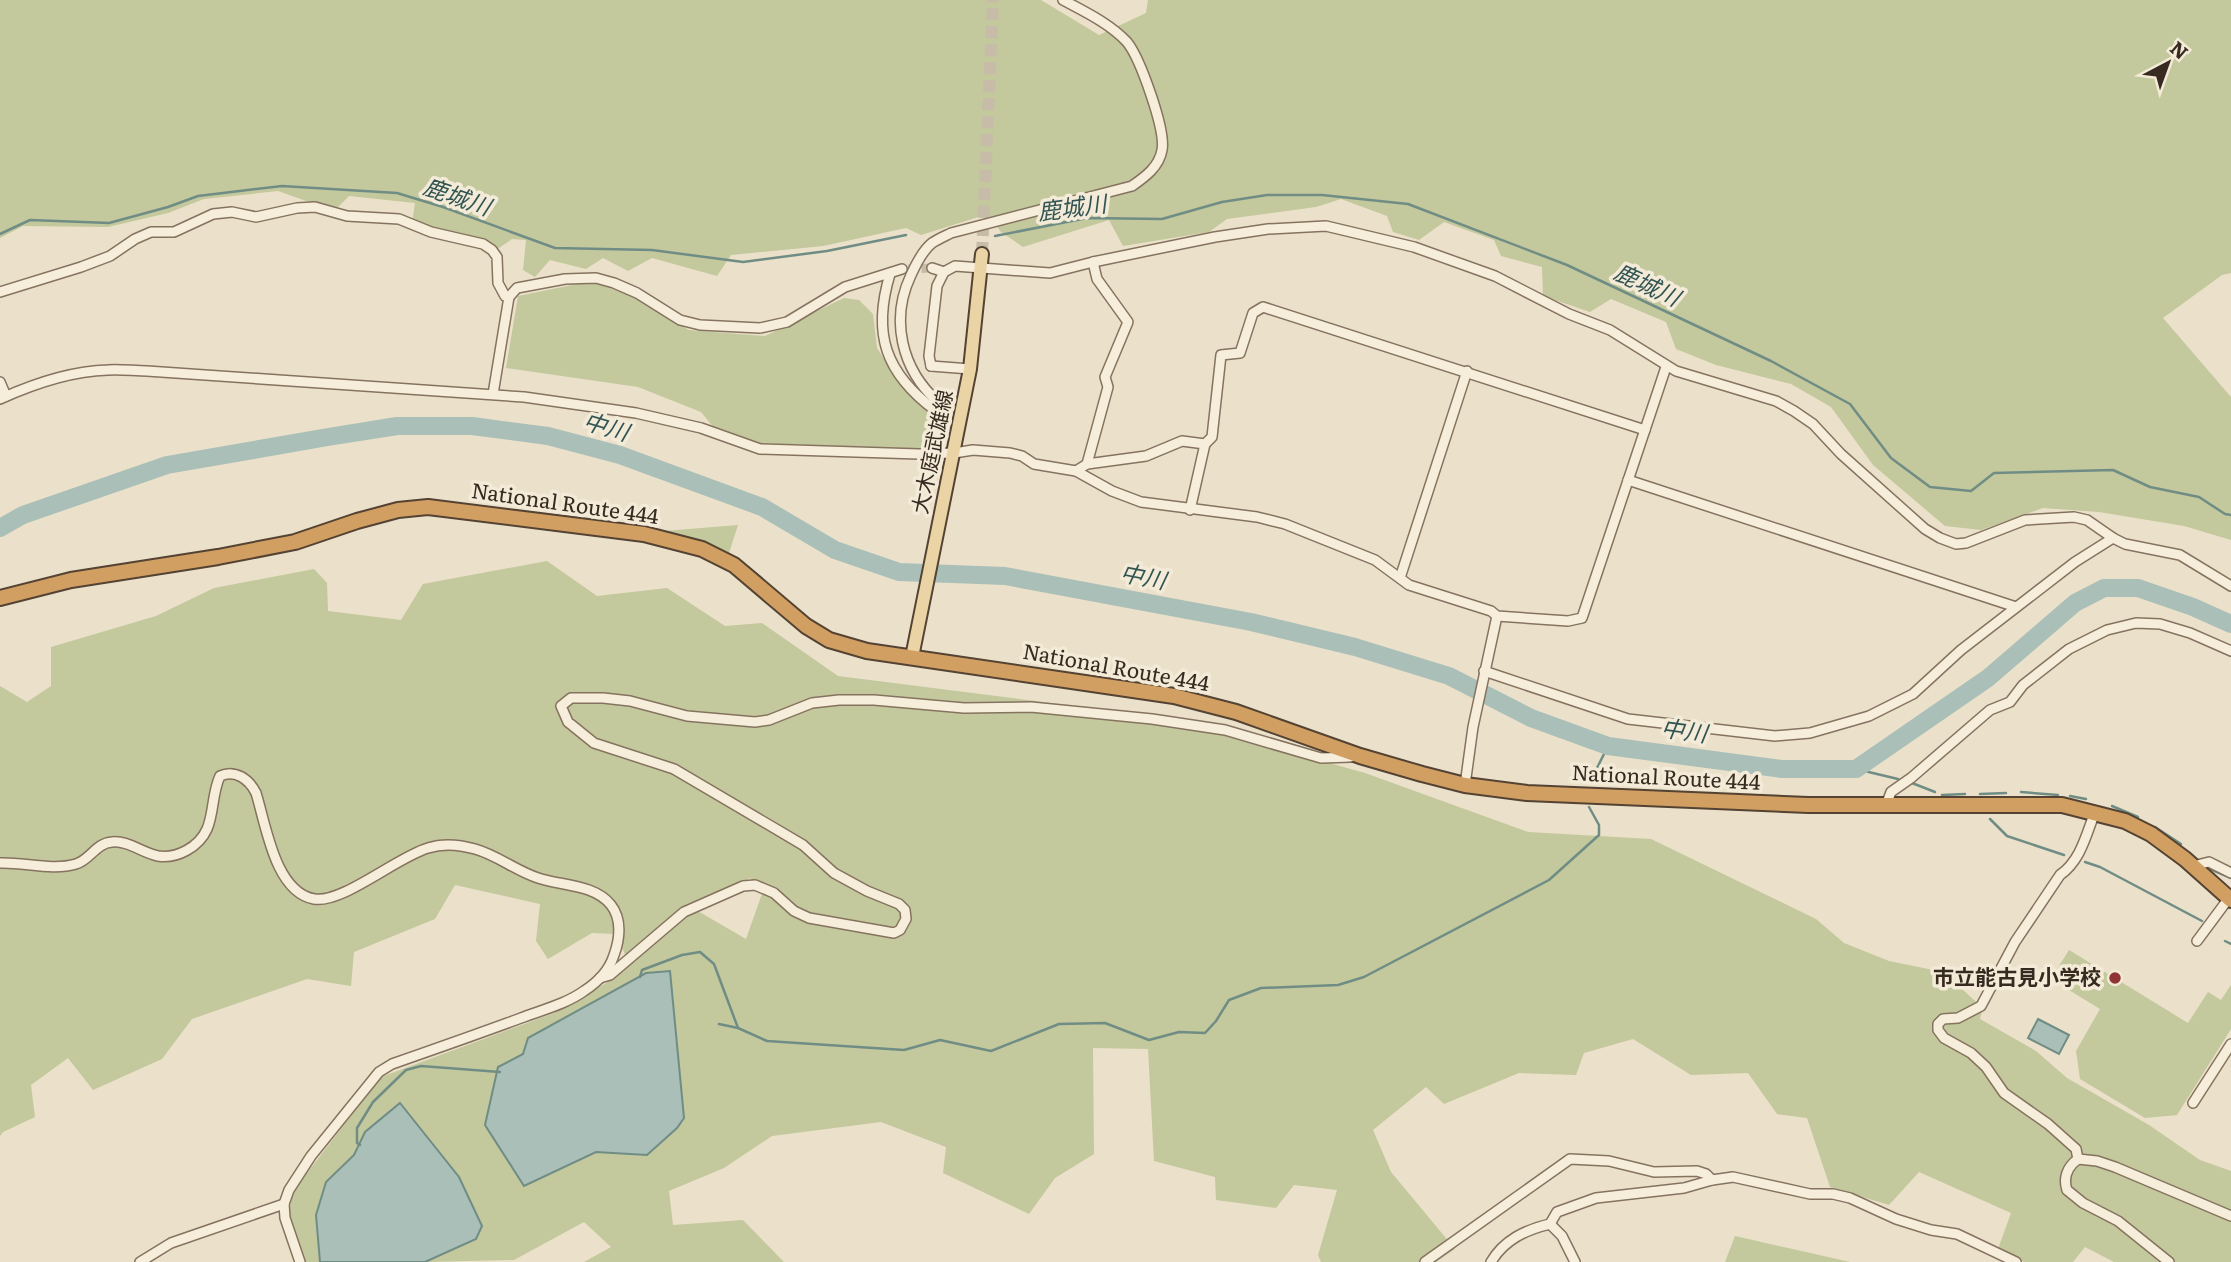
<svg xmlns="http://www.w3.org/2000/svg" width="2231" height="1262" viewBox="0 0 2231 1262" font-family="Literata,'Noto Sans JP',serif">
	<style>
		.green { fill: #c3c89d; fill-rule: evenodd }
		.water { fill: #a9bfb8; stroke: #708d85; stroke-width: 2 }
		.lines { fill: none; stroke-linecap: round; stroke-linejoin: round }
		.stream { stroke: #708d85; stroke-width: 2.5 }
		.river { stroke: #a9bfb8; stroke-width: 18 }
		.minor-tunnel { stroke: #c7bca7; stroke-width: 9; stroke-dasharray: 9 4.5; stroke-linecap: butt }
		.major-tunnel { stroke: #c7bca7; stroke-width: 12; stroke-dasharray: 12 6; stroke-linecap: butt }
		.minor-casing { stroke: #85735f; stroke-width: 12 }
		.major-casing { stroke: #544233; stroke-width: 16 }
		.highway-casing { stroke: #544233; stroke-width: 18 }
		.minor { stroke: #f6eedb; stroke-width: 9 }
		.major { stroke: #ead3a5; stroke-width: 12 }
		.highway { stroke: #d19f62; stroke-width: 14 }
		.poi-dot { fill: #8f3536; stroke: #f3ead7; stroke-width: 2.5 }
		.labels { text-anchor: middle; stroke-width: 7; stroke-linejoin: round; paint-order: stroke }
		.street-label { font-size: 21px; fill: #372b21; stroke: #f3ead7 }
		.poi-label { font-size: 21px; font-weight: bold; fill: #372b21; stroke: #f3ead7; text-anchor: end }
		.water-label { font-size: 23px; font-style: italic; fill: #325553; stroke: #f3ead7 }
	</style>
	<rect width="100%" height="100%" fill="#ebe0c9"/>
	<g class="green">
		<polygon points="0,0 1041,0 1099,35 1146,13 1148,0 2231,0 2231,273 2222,275 2163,318 2231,397 2231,540 2184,526 2099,512 2043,508 1981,530 1945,526 1873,465 1831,407 1791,384 1716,365 1676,349 1666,322 1611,299 1590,312 1543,296 1542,267 1501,256 1494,240 1444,222 1419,240 1393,232 1387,216 1341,199 1316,207 1227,219 1209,232 1123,246 1109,220 1023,247 1001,232 988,214 921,235 906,228 823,246 731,255 717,276 652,258 628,271 603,258 586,269 550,260 535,277 523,270 526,240 512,239 496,250 412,223 415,203 349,196 336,209 312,203 278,191 204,199 168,213 108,227 23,226 0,238"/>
		<polygon points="592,281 631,296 689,330 765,336 844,298 859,300 873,314 877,348 901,385 932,414 925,449 757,443 714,428 701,412 638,387 506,368 518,296"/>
		<polygon points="738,525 729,553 664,531"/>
		<path d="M547 561 597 596 667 588 725 626 762 623 838 676 1169 718 1365 773 1528 832 1651 839 1816 919 1844 943 1889 961 1943 972 1983 1008 1980 1019 2036 1051 2067 1078 2149 1125 2200 1160 2231 1171V1262H2114L2085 1247 2073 1262H2024L1998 1249 2011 1213 1919 1172 1889 1205 1830 1187 1807 1118 1777 1114 1748 1073 1691 1075 1633 1039 1584 1053 1576 1075 1519 1073 1444 1104 1426 1087 1373 1130 1391 1172 1455 1249 1436 1262H1321L1318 1255 1337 1190 1294 1185 1276 1208 1216 1200 1215 1177 1154 1161 1148 1049 1093 1048 1094 1154 1055 1178 1029 1214 943 1173 946 1147 881 1122 772 1136 724 1168 669 1191 673 1225 743 1220 784 1262H584L611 1247 584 1222 514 1260 425 1262 476 1239 365 1132 354 1155 326 1182 316 1215 320 1262H295L285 1232 293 1191 381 1077 554 1013 608 982 628 960 615 934 592 933 548 959 536 941 540 904 455 885 435 919 354 952 351 986 307 979 192 1019 162 1059 93 1090 68 1058 31 1085 35 1117 3 1132 0 1136V686L27 702 51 686V647L156 616 214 588 314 569 327 583 328 611 401 620 423 584ZM750 878 764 888 746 939 696 910ZM523 1054 647 1155 596 1152 524 1186 498 1067Z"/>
		<polygon points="2069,950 2188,1023 2208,992 2221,1000 2231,985 2231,1029 2177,1115 2145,1118 2080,1079 2076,1051 2100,1009 2051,979"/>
		<polygon points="1735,1236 1850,1262 1725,1262"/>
	</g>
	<g class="water">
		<polygon points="670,971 684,1118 677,1128 647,1155 596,1152 524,1186 485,1125 498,1067 523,1054 528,1038 646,973"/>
		<polygon points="2038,1019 2069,1035 2059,1054 2028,1038"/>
		<polygon points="400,1103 459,1177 482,1226 476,1239 425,1262 320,1262 316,1215 326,1182 354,1155 365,1132"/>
	</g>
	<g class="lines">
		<g class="stream">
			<polyline points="0,234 30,220 109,223 168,207 198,196 282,186 397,193 443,207 555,248 652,250 743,262 827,251 906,235"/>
			<polyline points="995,236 1087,218 1162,219 1222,202 1267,195 1322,195 1408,204 1567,265 1771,361 1850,404 1891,458 1930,487 1971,491 1994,473 2113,470 2150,487 2199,497 2225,514 2231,515"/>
			<polyline points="1856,769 1898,779"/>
			<polyline points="1590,782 1608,746"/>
			<polyline points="1912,783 1935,792"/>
			<polyline points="2021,792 2058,795"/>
			<polyline points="1980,794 2006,793"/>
			<polyline points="1942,795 1965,794"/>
			<polyline points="2070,796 2086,799"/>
			<polyline points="2112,806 2138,817"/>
			<polyline points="1990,819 2007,836 2064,855"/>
			<polyline points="2155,827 2181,844"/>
			<polyline points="2085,862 2100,867 2202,921"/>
			<polyline points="2210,869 2231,878"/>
			<polyline points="2225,941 2231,944"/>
			<polyline points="640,977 642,970 682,955 700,952 714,964 738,1028"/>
			<polyline points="719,1024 738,1028 767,1041 904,1050 940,1040 991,1051 1059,1024 1105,1023 1149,1040 1179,1032 1205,1033 1216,1021 1229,1000 1261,988 1338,985 1364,977 1549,880 1599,835 1599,825 1589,807"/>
			<polyline points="360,1145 357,1143 357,1128 373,1102 406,1070 421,1066 500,1072"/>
		</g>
		<polyline class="river" points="0,528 23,515 167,465 328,437 397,426 472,426 548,436 620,455 762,507 835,550 899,572 1005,576 1251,622 1355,647 1449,676 1531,718 1608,746 1782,769 1856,769 1988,678 2075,603 2104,588 2138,588 2193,607 2231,624"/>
		<polyline class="minor-tunnel" points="908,269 932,268"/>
		<polyline class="major-tunnel" points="982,254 993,0"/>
		<g class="minor-casing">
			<g id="minor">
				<polyline points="932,268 944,272"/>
				<path d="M890 274C872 334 885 373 936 411"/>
				<polyline points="0,292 81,267 110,256 135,239 151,232 174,232 213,214 232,212 256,217 297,208 315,207 347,216 399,219 431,232 483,244 492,250 497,257 498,283 505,296 509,297"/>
				<polyline points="931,366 929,356 937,286 944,272 955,266 1050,273 1093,262 1215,237 1268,229 1326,226 1414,247 1495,276 1569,314 1610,330 1676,371 1776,401 1794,411 1813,424 1841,454 1925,529 1940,538 1956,544 1966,543 2025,520 2074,517 2087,520 2113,538"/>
				<polyline points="931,366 970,369"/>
				<polyline points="0,382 6,396"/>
				<polyline points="493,394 509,297 517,288 565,279 596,278 614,283 637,293 680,320 700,325 760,328 787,322 845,287 902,269"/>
				<path d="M0 399C33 384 72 371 108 370 121 369 134 371 147 371L524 397 636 413 701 428 760 449 919 454 954 453 973 450 1010 453 1022 456 1034 464 1076 471 1112 491 1141 502 1257 517 1285 524 1375 560 1409 585 1491 611 1497 616 1568 621 1582 618 1666 367"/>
				<polyline points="1205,444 1212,437 1221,355 1240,353 1253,313 1263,307 1645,430"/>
				<path d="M931 452 938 402C901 369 890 319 911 275 916 264 923 250 932 243 938 239 945 236 951 233L1132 186C1145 177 1159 167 1162 150 1166 130 1140 58 1127 42 1109 23 1085 12 1063 0"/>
				<polyline points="1087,464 1108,387 1105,377 1128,322 1097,279 1093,262"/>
				<polyline points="1076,471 1087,464 1146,456 1182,441 1205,444 1190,510"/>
				<polyline points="1628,480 2016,607"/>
				<polyline points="1400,578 1467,371"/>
				<polyline points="1484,671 1628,719 1775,736 1810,733 1869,716 1913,694 1961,650 2075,562 2113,538 2125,544 2180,555 2231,586"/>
				<polyline points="1465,785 1473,727 1497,616"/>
				<polyline points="1886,805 1891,792 1911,778 1990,710 2010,702 2023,685 2069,649 2107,630 2136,623 2160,624 2190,633 2231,651"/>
				<path d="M0 863C24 862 52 871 76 864 90 860 96 843 112 842 127 840 143 853 158 856 177 859 199 847 207 829 214 813 212 793 220 776 235 769 249 779 256 793 266 825 275 892 314 899 342 904 397 857 428 848 443 843 461 845 475 849 497 855 516 871 538 878 562 886 594 884 611 905 622 919 620 939 614 955 609 971 598 982 584 991 566 1004 542 1010 521 1018 478 1034 435 1049 392 1064L379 1072 311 1156 289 1190 284 1204 285 1218 300 1262"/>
				<polyline points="2193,866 2209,862 2231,873"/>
				<polyline points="2197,941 2229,898"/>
				<polyline points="600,978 610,975 684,912 743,886 755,885 774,893 794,911 809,918 894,933 900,930 906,919 905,910 899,904 867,891 834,873 803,845 674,769 594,743 568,722 561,706 571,698 603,698 630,701 687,716 755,722 769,720 812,703 839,700 874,700 964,708 1031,707 1152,719 1225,730 1321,758 1351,757"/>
				<polyline points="2193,1103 2231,1044"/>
				<path d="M2078 1159 2076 1149 2048 1124 2004 1093 1986 1067 1971 1053 1944 1038 1938 1030V1024L1943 1019 1958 1018 1981 1006 2015 942 2060 875C2081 860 2086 835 2095 812"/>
				<polyline points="2078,1159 2097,1161 2115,1167 2231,1216"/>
				<path d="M2078 1159C2067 1167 2063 1178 2067 1190L2083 1203 2118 1221 2169 1262"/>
				<polyline points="1550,1224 1562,1236 1575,1262"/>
				<polyline points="140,1262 171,1243 284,1204"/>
				<polyline points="1425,1262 1570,1159 1609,1161 1654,1172 1697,1171 1706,1174 1712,1180"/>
				<path d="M1491 1262C1504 1240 1525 1230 1550 1224L1557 1212 1596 1198 1684 1188 1712 1180 1733 1177 1810 1194H1833L1850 1198 1896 1219 1931 1230 1957 1234 2016 1262"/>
			</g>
		</g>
		<g class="major-casing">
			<polyline id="major" points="912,657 970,369 982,254"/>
		</g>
		<g class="highway-casing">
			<polyline id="highway" points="0,598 71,580 218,557 295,542 357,521 398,510 428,507 644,534 702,549 734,565 806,626 829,640 867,651 1174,696 1236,712 1360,756 1422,774 1465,785 1527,793 1808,805 2062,805 2125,821 2151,834 2185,859 2231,900"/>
		</g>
		<use href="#minor" class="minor"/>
		<use href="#major" class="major"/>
		<use href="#highway" class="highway"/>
	</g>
	<circle class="poi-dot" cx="2115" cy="978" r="7"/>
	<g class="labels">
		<g class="street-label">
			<text transform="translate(933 452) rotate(-78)" y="7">大木庭武雄線</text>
			<text transform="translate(565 504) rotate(8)" y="7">National Route 444</text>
			<text transform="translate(1116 668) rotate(10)" y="7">National Route 444</text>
			<text transform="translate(1666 778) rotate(3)" y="7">National Route 444</text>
		</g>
		<g class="poi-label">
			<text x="2101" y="985">市立能古見小学校</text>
		</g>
		<g class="water-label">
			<text transform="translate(457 197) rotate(19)" y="8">鹿城川</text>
			<text transform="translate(1072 208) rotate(-7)" y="8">鹿城川</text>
			<text transform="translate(1647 285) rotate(25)" y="8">鹿城川</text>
			<text transform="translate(606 427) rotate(16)" y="8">中川</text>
			<text transform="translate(1143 577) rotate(11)" y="8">中川</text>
			<text transform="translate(1684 731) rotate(8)" y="8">中川</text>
		</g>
	</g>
	<g transform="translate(2168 63) rotate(41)" stroke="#f3ead7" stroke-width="5" paint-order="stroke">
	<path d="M0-5L12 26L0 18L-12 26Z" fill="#372b21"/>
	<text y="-10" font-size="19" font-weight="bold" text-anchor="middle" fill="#372b21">N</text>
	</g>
</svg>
